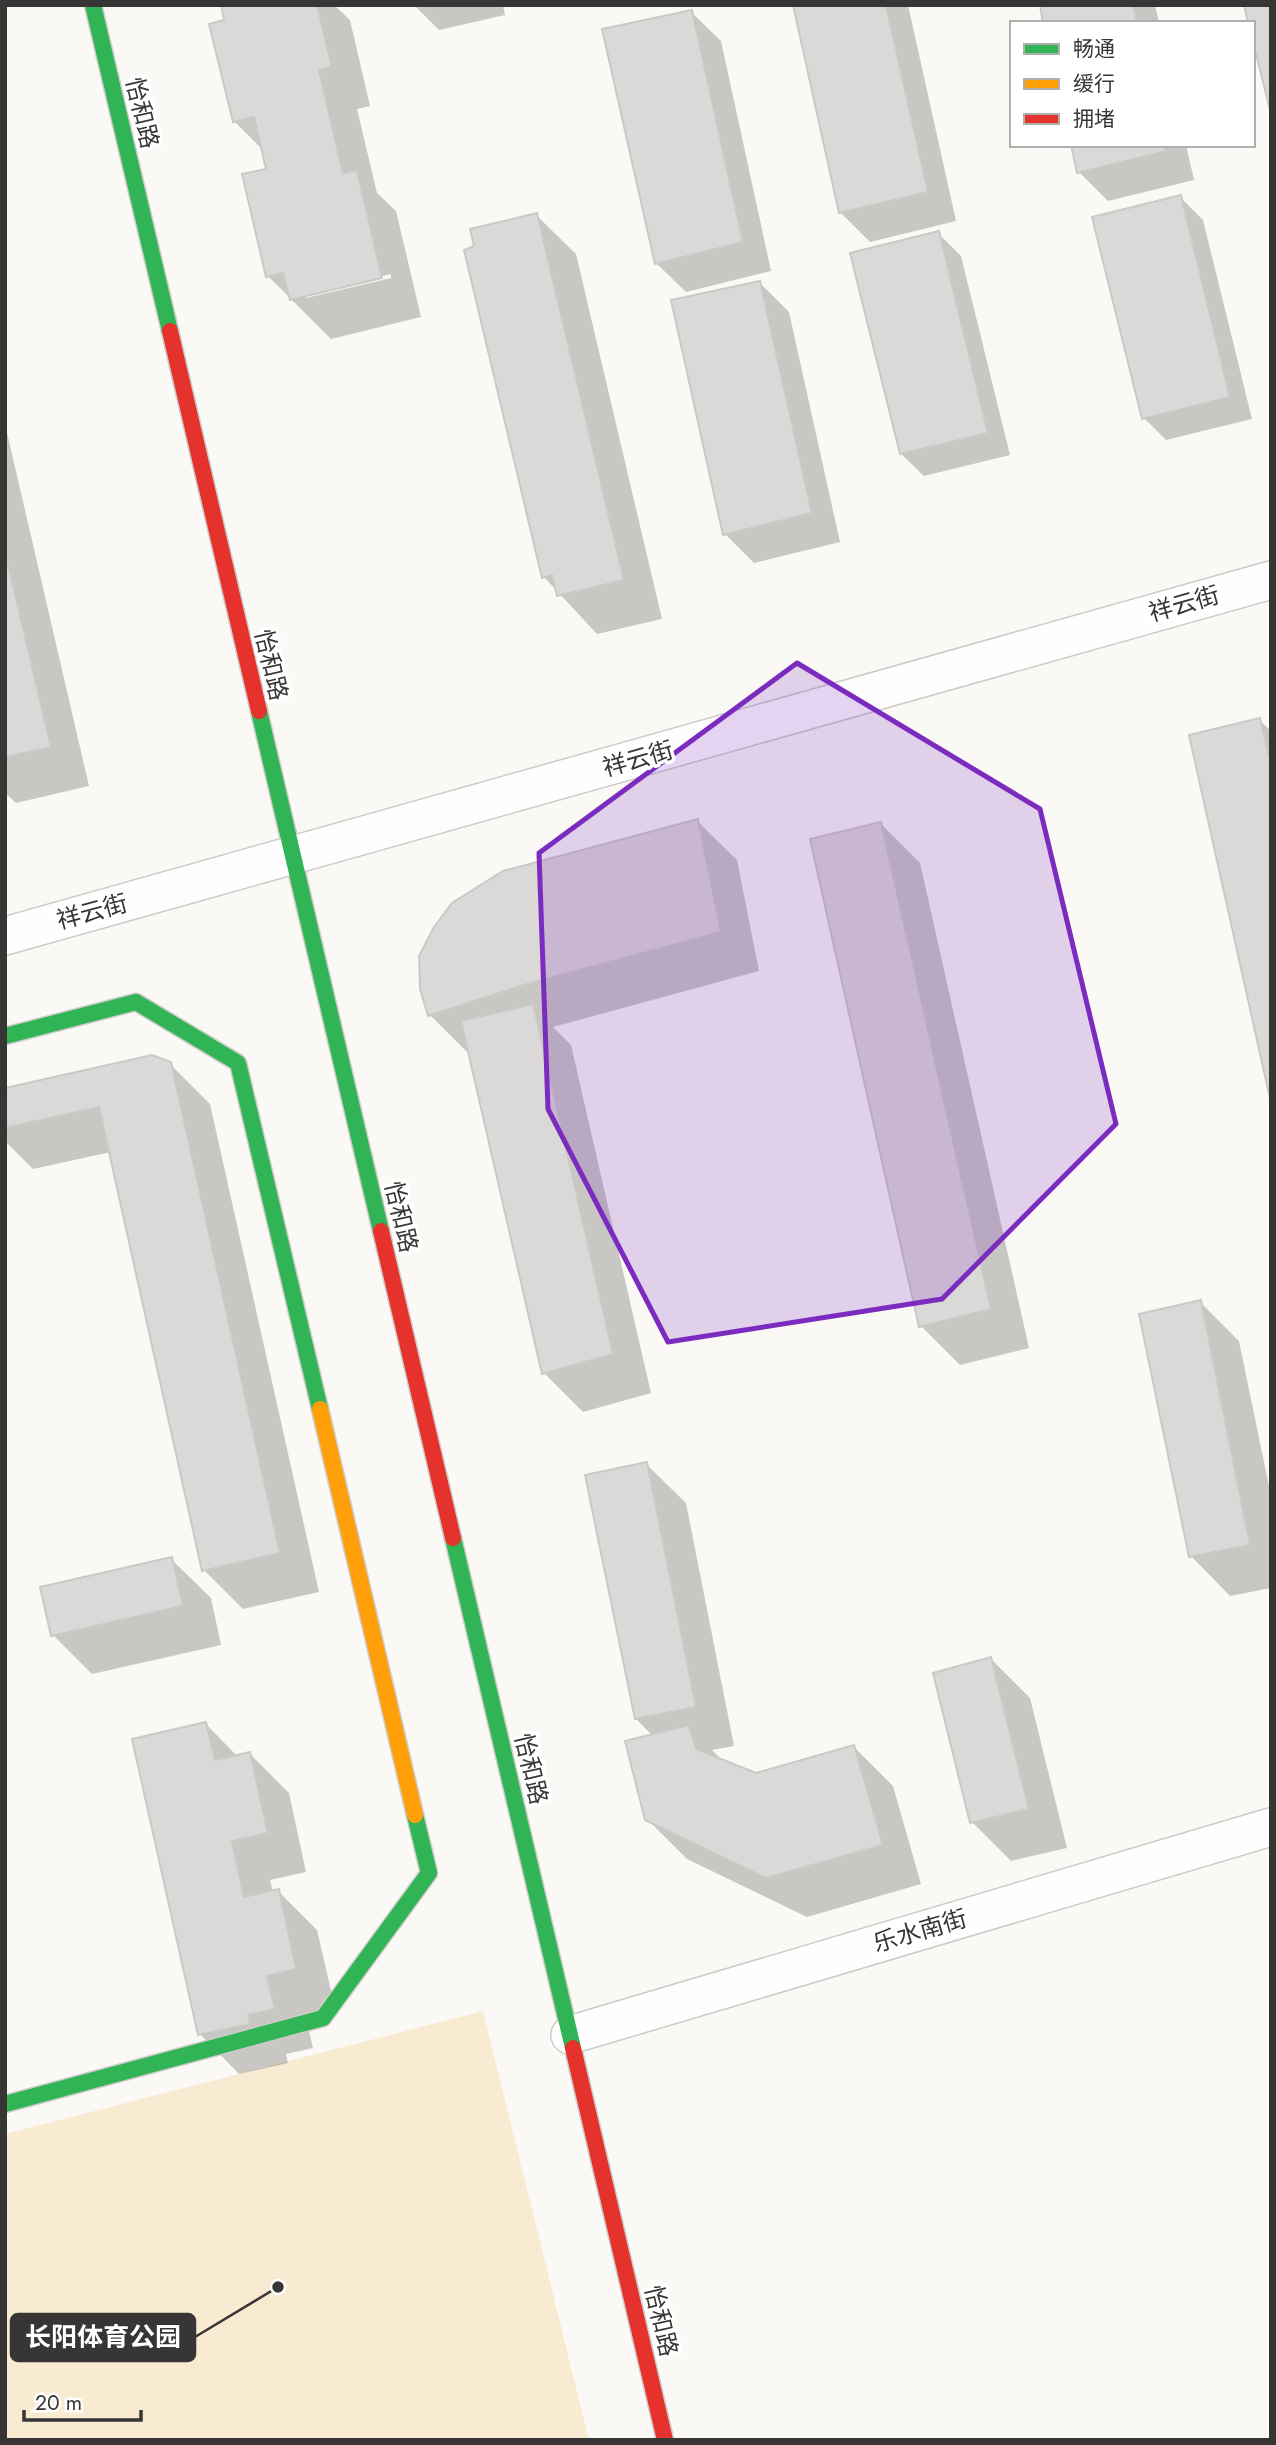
<svg xmlns="http://www.w3.org/2000/svg" width="1276" height="2445" viewBox="0 0 1276 2445" font-family="Jost,'Noto Sans SC',sans-serif">
	<style>
		.green { fill: #f9ebd1 }
		.shadow { fill: #0003; fill-rule: evenodd }
		.building { fill: #dbd9d7; stroke: #cbc9c7; stroke-width: 2 }
		.lines { fill: none; stroke-linecap: round; stroke-linejoin: round }
		.street-casing { stroke: #cdccc9; stroke-width: 40 }
		.fast-casing { stroke: #cdccc9; stroke-width: 19 }
		.slow-casing { stroke: #cdccc9; stroke-width: 19 }
		.jam-casing { stroke: #cdccc9; stroke-width: 19 }
		.street { stroke: #fefefe; stroke-width: 37 }
		.fast { stroke: #30b455; stroke-width: 16 }
		.slow { stroke: #ff9f0a; stroke-width: 16 }
		.jam { stroke: #e5322d; stroke-width: 16 }
		.marked { fill: #7b2cbf; fill-opacity: 0.2; stroke: #7b2cbf; stroke-width: 5; stroke-linejoin: round }
		.labels { text-anchor: middle; stroke-width: 7; stroke-linejoin: round; paint-order: stroke }
		.street-label { font-size: 24px; fill: #373634; stroke: #fff }
		.leader { fill: none; stroke: #373634; stroke-width: 2.5 }
		.callout-dot { fill: #373634; stroke: #fff; stroke-width: 2.5 }
		.callout { fill: #373634; stroke: #373634; stroke-width: 2.5 }
		.callout-label { font-size: 26px; text-anchor: middle; font-weight: bold; fill: #fff }
	</style>
	<rect width="100%" height="100%" fill="#fbf9f6"/>
	<polygon class="green" points="483,2011 589,2440 5,2440 5,2134"/>
	<g class="shadow">
		<path d="M223 5H334L350 20 370 106 357 109 377 193 396 211 421 317 331 339 268 276V170L263 150 234 121 226 21ZM391 274V278L306 298 303 295Z"/>
		<polygon points="414,5 503,5 505,15 439,30"/>
		<polygon points="795,5 908,5 956,221 870,242 841,213"/>
		<polygon points="1041,5 1155,5 1159,23 1045,23"/>
		<polygon points="691,12 721,41 771,271 686,292 656,263"/>
		<polygon points="1073,145 1186,145 1194,180 1108,201 1079,172"/>
		<polygon points="1180,197 1203,220 1252,419 1166,440 1144,418"/>
		<polygon points="536,215 576,254 662,619 597,634 544,577"/>
		<polygon points="938,233 961,256 1010,455 924,476 901,454"/>
		<polygon points="760,283 789,312 840,542 754,563 725,534"/>
		<polygon points="5,424 89,786 16,803 5,793"/>
		<polygon points="1259,720 1271,731 1271,1095"/>
		<polygon points="697,821 737,860 759,971 553,1027 571,1045 651,1393 583,1412 544,1373 469,1054 430,1015"/>
		<polygon points="881,824 920,863 1029,1348 960,1365 921,1326"/>
		<polygon points="170,1064 210,1104 319,1592 243,1609 204,1570 111,1152 33,1169 5,1141 5,1089"/>
		<polygon points="1200,1302 1239,1341 1271,1496 1271,1588 1230,1596 1191,1556"/>
		<polygon points="646,1464 686,1503 734,1746 712,1750 724,1762 756,1775 854,1747 893,1786 921,1884 807,1917 687,1859 647,1819 653,1736 636,1719"/>
		<polygon points="171,1559 211,1598 221,1645 92,1674 53,1635"/>
		<polygon points="991,1659 1030,1698 1067,1848 1011,1861 972,1822"/>
		<polygon points="206,1724 238,1757 250,1754 289,1793 306,1872 270,1880 273,1892 278,1891 317,1930 335,2008 305,2015 313,2048 286,2054 288,2063 239,2074 200,2034"/>
	</g>
	<g class="building">
		<polygon points="221,5 317,5 332,67 319,70 343,173 357,170 382,278 290,300 283,273 266,277 242,174 266,169 254,117 233,122 209,24 224,20"/>
		<polygon points="793,5 886,5 928,192 839,213"/>
		<polygon points="1040,5 1133,5 1137,23 1043,23"/>
		<polygon points="1244,5 1271,5 1271,114 1253,42 1253,23 1248,23"/>
		<polygon points="692,10 743,242 655,264 602,29"/>
		<polygon points="1071,145 1164,145 1166,151 1077,173"/>
		<polygon points="1181,195 1230,397 1142,419 1092,217"/>
		<polygon points="537,213 624,580 557,596 552,575 542,578 464,250 474,246 470,229"/>
		<polygon points="939,231 988,433 900,454 850,253"/>
		<polygon points="760,281 812,513 723,535 671,300"/>
		<polygon points="5,551 51,747 5,757"/>
		<polygon points="1260,718 1271,765 1271,1103 1189,735"/>
		<polygon points="698,819 721,932 527,984 428,1016 420,989 419,956 434,927 452,903 503,871"/>
		<polygon points="881,822 991,1309 919,1327 810,839"/>
		<polygon points="533,1004 613,1354 542,1374 461,1021"/>
		<polygon points="152,1055 171,1062 280,1553 202,1571 99,1107 5,1128 5,1088"/>
		<polygon points="1201,1300 1250,1545 1189,1557 1139,1314"/>
		<polygon points="647,1462 696,1707 635,1719 585,1475"/>
		<polygon points="172,1557 183,1606 51,1636 40,1587"/>
		<polygon points="991,1657 1029,1809 970,1823 933,1673"/>
		<polygon points="206,1722 215,1760 250,1752 268,1833 232,1841 244,1897 279,1889 296,1969 267,1976 275,2009 248,2015 250,2024 198,2035 132,1739"/>
		<polygon points="689,1725 696,1749 756,1773 854,1745 883,1845 766,1878 645,1820 625,1741"/>
	</g>
	<g class="lines">
		<g class="street-casing">
			<g id="street">
				<polyline points="5,936 1271,580"/>
				<polyline points="570,2035 1271,1827"/>
			</g>
		</g>
		<g class="fast-casing">
			<g id="fast">
				<polyline points="93,5 170,331"/>
				<polyline points="259,711 381,1231"/>
				<polyline points="5,1036 136,1002 238,1063 320,1409"/>
				<polyline points="453,1538 573,2048"/>
				<polyline points="5,2104 323,2018 429,1873 415,1815"/>
			</g>
		</g>
		<g class="slow-casing">
			<polyline id="slow" points="320,1409 415,1815"/>
		</g>
		<g class="jam-casing">
			<g id="jam">
				<polyline points="170,331 259,711"/>
				<polyline points="381,1231 453,1538"/>
				<polyline points="573,2048 665,2440"/>
			</g>
		</g>
		<use href="#street" class="street"/>
		<use href="#fast" class="fast"/>
		<use href="#slow" class="slow"/>
		<use href="#jam" class="jam"/>
	</g>
	<path class="marked" d="M797 663 1040 809 1116 1124 942 1299 668 1342 548 1109 539 853Z"/>
	<g class="labels">
		<g class="street-label">
			<text transform="translate(142 113) rotate(77)" y="8">怡和路</text>
			<text transform="translate(1184 604) rotate(-16)" y="8">祥云街</text>
			<text transform="translate(271 665) rotate(77)" y="8">怡和路</text>
			<text transform="translate(638 759) rotate(-16)" y="8">祥云街</text>
			<text transform="translate(92 912) rotate(-15)" y="8">祥云街</text>
			<text transform="translate(401 1217) rotate(77)" y="8">怡和路</text>
			<text transform="translate(531 1769) rotate(77)" y="8">怡和路</text>
			<text transform="translate(920 1931) rotate(-16)" y="8">乐水南街</text>
			<text transform="translate(661 2321) rotate(77)" y="8">怡和路</text>
		</g>
	</g>
	<path class="leader" d="M278 2287L195 2337"/>
	<circle class="callout-dot" cx="278" cy="2287" r="7"/>
	<rect class="callout" x="11" y="2314" width="184" height="47" rx="7"/>
	<g class="callout-label">
		<text x="103" y="2346">长阳体育公园</text>
	</g>
	<rect width="1276" height="2445" fill="none" stroke="#373634" stroke-width="14"/>
	<rect x="1010" y="21" width="245" height="126" fill="#ffffff" stroke="#afafae" stroke-width="2"/>
	<rect x="1024" y="44" width="35" height="10" fill="#30b455" stroke="#afafae" stroke-width="2"/>
	<text x="1073" y="56" font-size="21" fill="#373634">畅通</text>
	<rect x="1024" y="79" width="35" height="10" fill="#ff9f0a" stroke="#afafae" stroke-width="2"/>
	<text x="1073" y="91" font-size="21" fill="#373634">缓行</text>
	<rect x="1024" y="114" width="35" height="10" fill="#e5322d" stroke="#afafae" stroke-width="2"/>
	<text x="1073" y="126" font-size="21" fill="#373634">拥堵</text>
	<path d="M24 2410v10h117v-10" fill="none" stroke="#373634" stroke-width="3.5"/>
	<text x="35" y="2410" font-size="21" fill="#373634" stroke="#ffffff" stroke-width="5" paint-order="stroke">20 m</text>
</svg>
